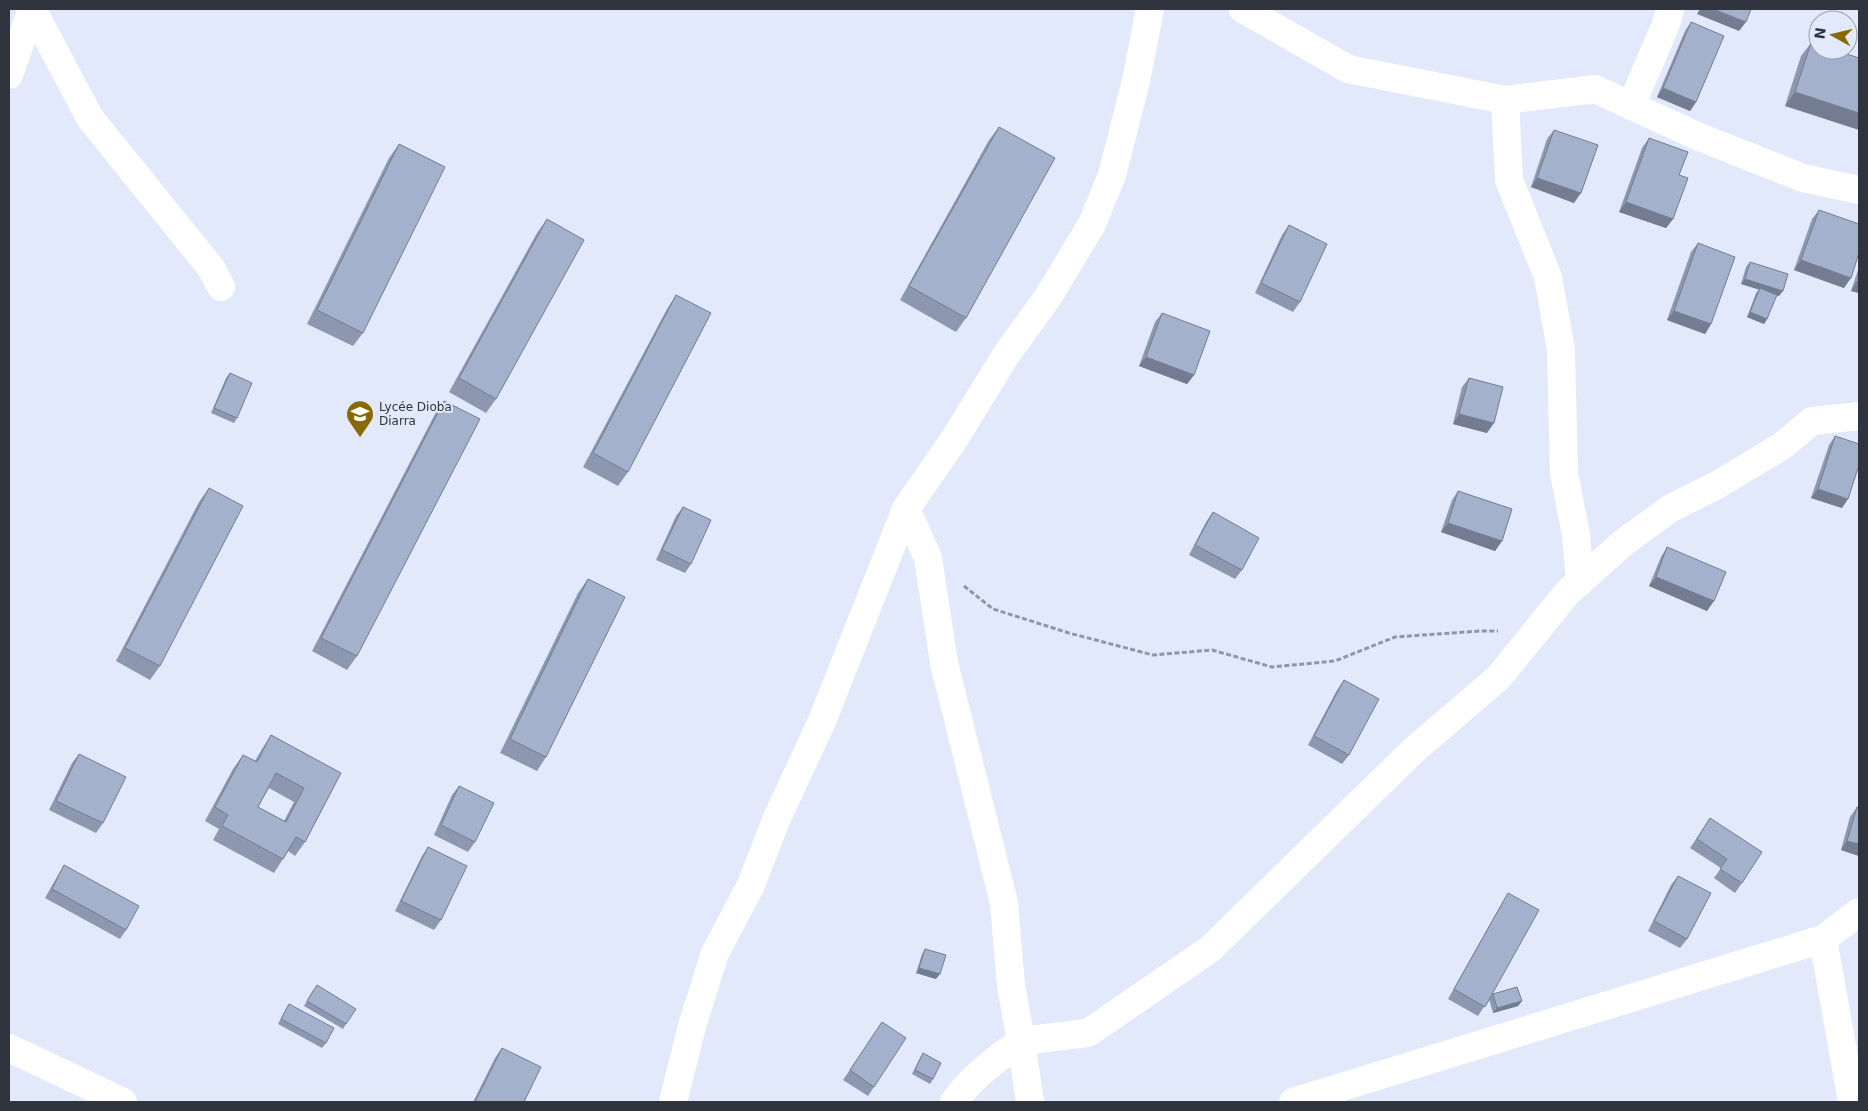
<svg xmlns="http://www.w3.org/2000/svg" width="1868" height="1111" viewBox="0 0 1868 1111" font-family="'DejaVu Sans',sans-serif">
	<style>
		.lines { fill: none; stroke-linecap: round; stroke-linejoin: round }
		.path { stroke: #9096a5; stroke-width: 3; stroke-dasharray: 5 2.5; stroke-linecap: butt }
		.minor { stroke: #fff; stroke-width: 28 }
		.wall { fill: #8d98b0; fill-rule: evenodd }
		.shaded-wall { fill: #737c90 }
		.building { fill: #a4b1cd; stroke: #737c90; fill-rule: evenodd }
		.labels { text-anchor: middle; stroke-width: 4; stroke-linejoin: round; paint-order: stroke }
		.poi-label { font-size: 12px; fill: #2f343f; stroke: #e1e9fb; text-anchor: start }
	</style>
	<rect width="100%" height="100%" fill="#e1e9fb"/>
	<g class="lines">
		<polyline class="path" points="964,586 993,609 1069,633 1153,655 1212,650 1272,667 1335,661 1395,637 1480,631 1498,631"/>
		<g class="minor">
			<polyline points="32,9 90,118 211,268 221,287"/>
			<polyline points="1243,9 1348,69 1505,100 1595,89 1697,136 1803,178 1859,190"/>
			<polyline points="9,75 32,9"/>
			<polyline points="1505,100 1509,180 1548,277 1561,350 1564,473 1576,535 1580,582"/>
			<polyline points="1631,106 1666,24 1670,9"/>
			<polyline points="906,509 955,438 1006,355 1048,297 1092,224 1112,175 1136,81 1150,9"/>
			<polyline points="1823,939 1852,1102"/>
			<polyline points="9,1048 123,1102"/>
			<path d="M673 1102 692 1026 715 953 750 887 777 818 822 721 906 509 928 558 944 663 1004 903 1011 986 1021 1041C997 1059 971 1077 954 1102"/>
			<polyline points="1030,1102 1021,1041 1088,1033 1210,949 1414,750 1499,677 1567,593 1623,543 1671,508 1717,485 1782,446 1812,421 1859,416"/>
			<polyline points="1293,1102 1823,939 1859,912"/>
		</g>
	</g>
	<g class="wall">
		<polygon points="1691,22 1696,102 1690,111 1657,97 1685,31"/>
		<polygon points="1811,43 1834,50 1785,106 1801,56"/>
		<polygon points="999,127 966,318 956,332 900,300 989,140"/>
		<polygon points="1554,130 1574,203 1531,187 1547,139"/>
		<polygon points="1649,138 1673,219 1666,228 1619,212 1642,148"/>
		<polygon points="399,144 363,333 353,346 307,324 389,158"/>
		<polygon points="1819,210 1844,288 1794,270 1812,219"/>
		<polygon points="547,219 496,399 486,413 449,392 537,233"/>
		<polygon points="1289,225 1300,302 1293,312 1255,293 1282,235"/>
		<polygon points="1698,243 1711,324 1705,334 1667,320 1691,252"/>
		<polygon points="1750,262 1779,296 1775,294 1767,319 1764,324 1747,317 1756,293 1759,289 1741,284 1746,267"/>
		<polygon points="1859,267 1859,293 1851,291"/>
		<polygon points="676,295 628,472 618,486 583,467 667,309"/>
		<polygon points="1162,313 1194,375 1187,384 1139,366 1155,322"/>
		<polygon points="230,373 237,418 234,423 211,413 226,378"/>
		<polygon points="1469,378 1487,433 1453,424 1462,387"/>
		<polygon points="444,401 357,656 347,670 312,651 435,414"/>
		<polygon points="1835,436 1842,508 1811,498 1829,445"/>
		<polygon points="209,488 160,666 150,680 116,661 199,502"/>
		<polygon points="1458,491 1502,541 1495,551 1441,532 1452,500"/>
		<polygon points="683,507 691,564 685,573 656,560 676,516"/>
		<polygon points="1213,512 1242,570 1235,579 1189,555 1206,522"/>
		<polygon points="1667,547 1707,611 1649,586 1661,557"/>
		<polygon points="588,579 546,757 537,771 500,753 578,593"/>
		<polygon points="1344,680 1349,755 1342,764 1308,745 1337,690"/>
		<path d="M271 735 341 773 305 842 295 856 288 851 283 859 274 873 213 840 219 829 205 821 233 769 243 755 255 761 262 749ZM269 788 294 802 284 821 258 807Z"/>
		<polygon points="79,754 103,823 96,833 49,810 72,763"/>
		<polygon points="459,786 475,842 468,852 434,835 452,795"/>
		<polygon points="1857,807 1859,808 1859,856 1841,850 1850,817"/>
		<polygon points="1710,818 1742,883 1735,893 1714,878 1721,868 1690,848"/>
		<polygon points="428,847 441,920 434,930 395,911 422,856"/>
		<polygon points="64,865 126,930 120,939 45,898 58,875"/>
		<polygon points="1678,876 1687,939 1680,948 1648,931 1671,885"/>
		<polygon points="1508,893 1493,994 1522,1001 1518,1006 1493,1013 1489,999 1478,1016 1448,999 1502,903"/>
		<polygon points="925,949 936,979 916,973 922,954"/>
		<polygon points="313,990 346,1024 343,1029 304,1006"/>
		<polygon points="289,1004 326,1043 322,1048 278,1024"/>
		<polygon points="882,1022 874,1087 868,1096 843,1080"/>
		<polygon points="502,1048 524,1102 473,1102 495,1058"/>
		<polygon points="923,1053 933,1079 930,1084 912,1074 920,1058"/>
	</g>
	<g class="shaded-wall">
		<polygon points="1700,9 1713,9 1746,22 1739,31 1697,14"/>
		<polygon points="1663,88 1696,102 1690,111 1657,97"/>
		<polygon points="1795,92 1859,113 1859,130 1785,106"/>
		<polygon points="1537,178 1581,193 1574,203 1531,187"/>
		<polygon points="1626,202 1673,219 1666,228 1619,212"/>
		<polygon points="1801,260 1851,278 1844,288 1794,270"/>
		<polygon points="1745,279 1783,291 1779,296 1741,284"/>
		<polygon points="1857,281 1859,282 1859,293 1851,291"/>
		<polygon points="1674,311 1711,324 1705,334 1667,320"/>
		<polygon points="1750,312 1767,319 1764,324 1747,317"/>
		<polygon points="1146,357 1194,375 1187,384 1139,366"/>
		<polygon points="1459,414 1494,423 1487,433 1453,424"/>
		<polygon points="1818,489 1848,499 1842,508 1811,498"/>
		<polygon points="1448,523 1502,541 1495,551 1441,532"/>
		<polygon points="1656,577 1714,601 1707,611 1649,586"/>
		<polygon points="1847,841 1859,844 1859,856 1841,850"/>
		<polygon points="919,968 940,974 936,979 916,973"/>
		<polygon points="1522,1001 1518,1006 1493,1013 1497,1008"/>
	</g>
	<g class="building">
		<polygon points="1713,9 1751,9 1746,22"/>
		<polygon points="1691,22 1724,36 1696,102 1663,88"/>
		<polygon points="1811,43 1818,45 1818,50 1834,50 1859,58 1859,113 1795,92"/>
		<polygon points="999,127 1055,158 966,318 909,286"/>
		<polygon points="1554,130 1598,145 1581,193 1537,178"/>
		<polygon points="1649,138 1688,152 1679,175 1688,178 1673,219 1626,202"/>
		<polygon points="399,144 445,167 363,333 317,310"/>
		<polygon points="1819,210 1859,224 1859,253 1851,278 1801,260"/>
		<polygon points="547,219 584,240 496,399 459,378"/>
		<polygon points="1289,225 1327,244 1300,302 1261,283"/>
		<polygon points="1698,243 1735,257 1711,324 1674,311"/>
		<polygon points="1750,262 1788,274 1783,291 1745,279"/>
		<polygon points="1760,288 1777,295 1767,319 1750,312"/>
		<polygon points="676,295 711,313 628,472 593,453"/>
		<polygon points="1162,313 1210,331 1194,375 1146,357"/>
		<polygon points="230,373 252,383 237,418 214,408"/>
		<polygon points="1469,378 1503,387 1494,423 1459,414"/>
		<polygon points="444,401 480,419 357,656 321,638"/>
		<polygon points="1835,436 1859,444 1859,465 1848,499 1818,489"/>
		<polygon points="209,488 243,506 160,666 125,648"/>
		<polygon points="1458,491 1512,509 1502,541 1448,523"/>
		<polygon points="683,507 711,520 691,564 662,550"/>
		<polygon points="1213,512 1259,538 1242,570 1195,545"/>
		<polygon points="1667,547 1726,572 1714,601 1656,577"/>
		<polygon points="588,579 625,597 546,757 510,739"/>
		<polygon points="1344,680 1379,699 1349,755 1314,736"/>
		<path d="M271 735 341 773 305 842 296 837 283 859 222 826 228 815 215 807 243 755 257 762ZM276 773 304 788 286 822 258 807Z"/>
		<polygon points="79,754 126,777 103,823 56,801"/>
		<polygon points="459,786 494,803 475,842 441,825"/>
		<polygon points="1857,807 1859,808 1859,844 1847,841"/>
		<polygon points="1710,818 1762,852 1742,883 1720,869 1727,859 1697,839"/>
		<polygon points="428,847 467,866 441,920 401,901"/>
		<polygon points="64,865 139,906 126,930 52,889"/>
		<polygon points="1678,876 1711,893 1687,939 1654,921"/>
		<polygon points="1508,893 1539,910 1485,1007 1454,989"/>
		<polygon points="925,949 946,955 940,974 919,968"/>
		<polygon points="317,985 356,1009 346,1024 307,1001"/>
		<polygon points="1517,987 1522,1001 1497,1008 1493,994"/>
		<polygon points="289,1004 334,1028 326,1043 281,1019"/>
		<polygon points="882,1022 906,1038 874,1087 850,1070"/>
		<polygon points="502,1048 541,1067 524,1102 475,1102"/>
		<polygon points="923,1053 941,1063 933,1079 915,1070"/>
	</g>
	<defs>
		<g id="school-pin" transform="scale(1.4375)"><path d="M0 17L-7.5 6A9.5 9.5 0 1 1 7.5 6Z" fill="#896906" stroke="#e1e9fb"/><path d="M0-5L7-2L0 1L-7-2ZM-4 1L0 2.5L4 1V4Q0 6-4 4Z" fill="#fff"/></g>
	</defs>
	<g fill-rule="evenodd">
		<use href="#school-pin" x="360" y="414"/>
	</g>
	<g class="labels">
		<g class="poi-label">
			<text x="379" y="411">Lycée Dioba<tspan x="379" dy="14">Diarra</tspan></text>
		</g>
	</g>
	<rect width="1868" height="1111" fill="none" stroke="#2f343f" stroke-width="20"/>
	<g transform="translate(1833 35) rotate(278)"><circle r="24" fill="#e1e9fb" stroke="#9aa1b0"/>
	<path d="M0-4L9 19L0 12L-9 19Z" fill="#896906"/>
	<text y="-8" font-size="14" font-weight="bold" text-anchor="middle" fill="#2f343f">N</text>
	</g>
</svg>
